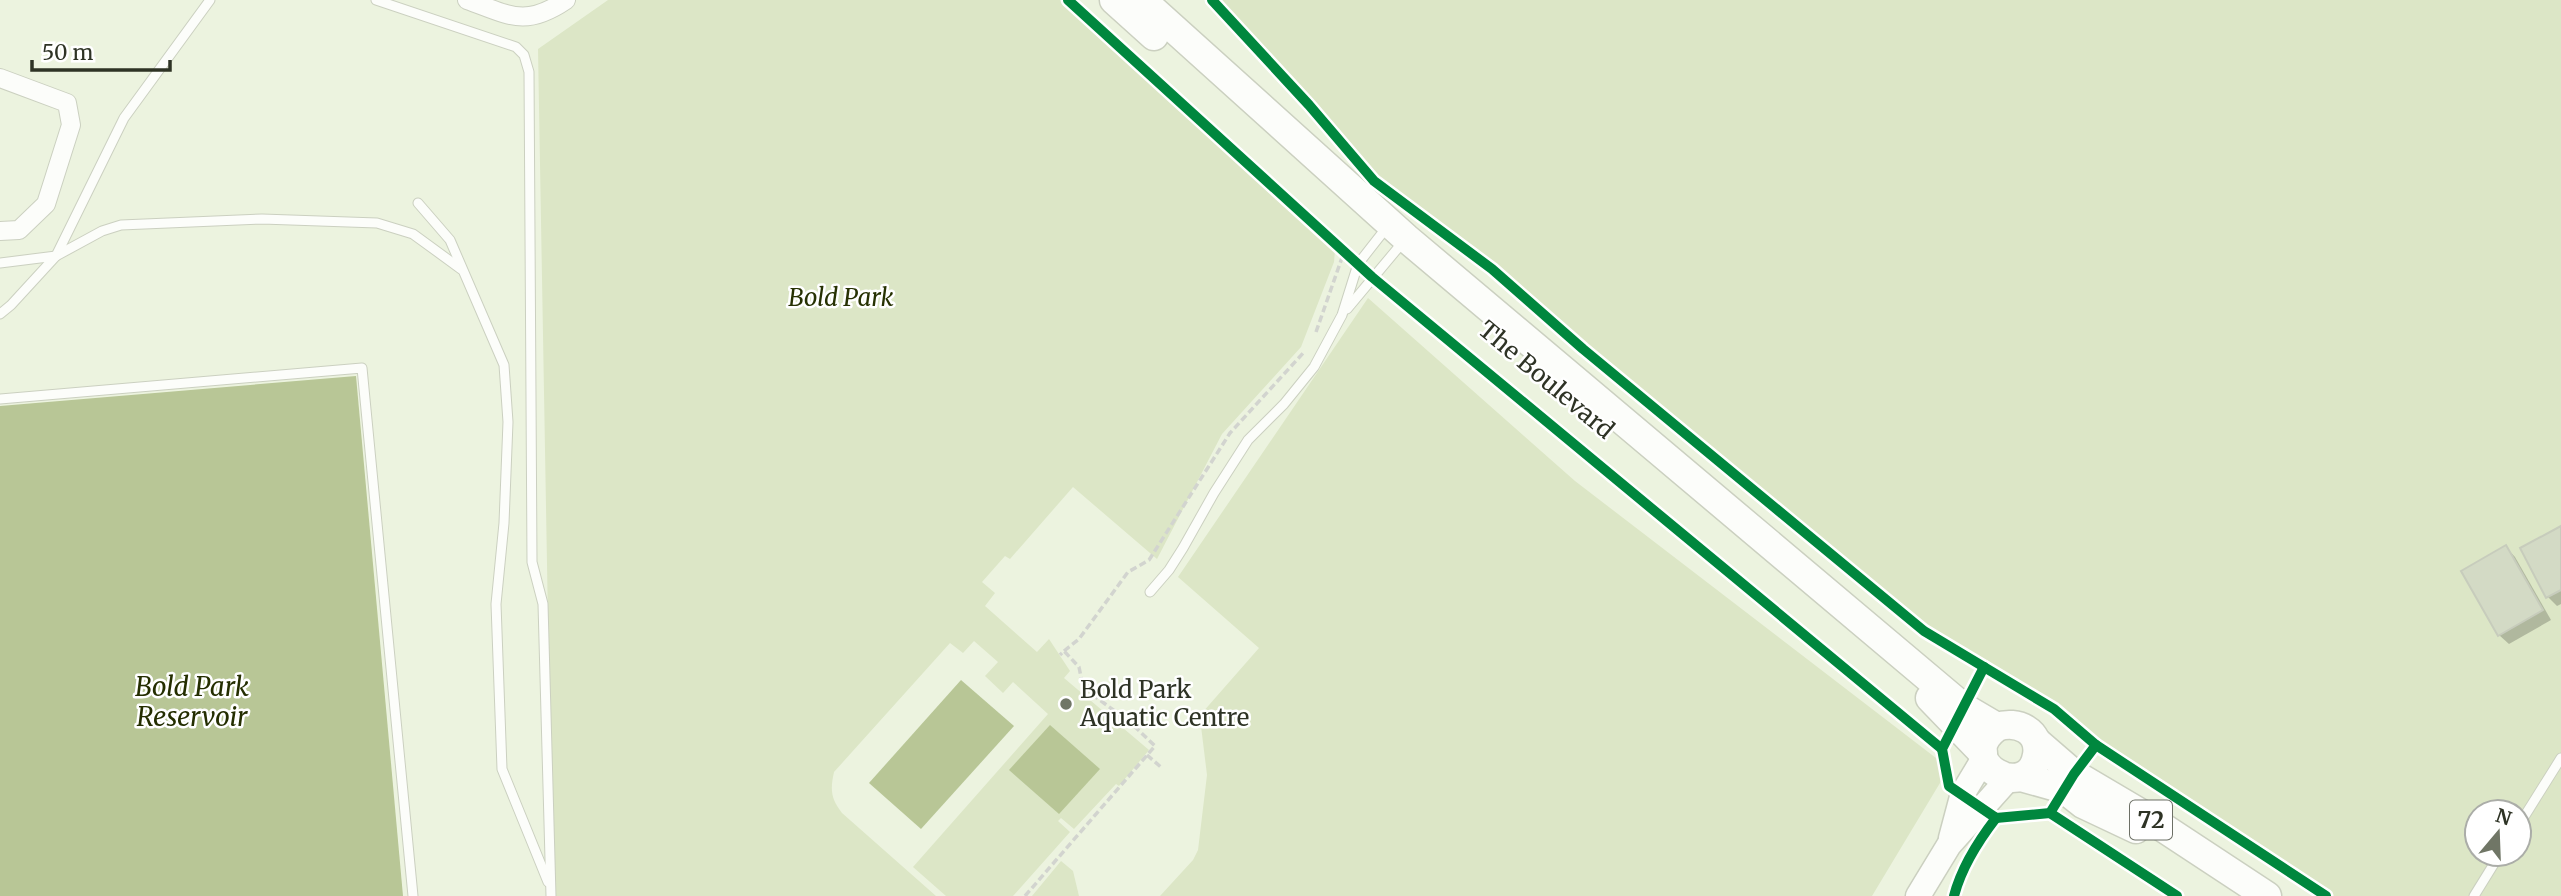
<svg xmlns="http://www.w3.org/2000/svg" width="2561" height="896" viewBox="0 0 2561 896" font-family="Merriweather,serif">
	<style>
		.green { fill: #dce6c6; fill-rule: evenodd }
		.water { fill: #b8c696 }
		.shadow { fill: #0003 }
		.building { fill: #d3dac5; stroke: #c7ccbc; stroke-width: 2 }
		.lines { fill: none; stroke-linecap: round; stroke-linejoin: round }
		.lane-casing { stroke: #cbd0c0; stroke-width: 11 }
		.street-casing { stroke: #cbd0c0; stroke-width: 20 }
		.secondary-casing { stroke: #cbd0c0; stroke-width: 27 }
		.primary-casing { stroke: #cbd0c0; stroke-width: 31 }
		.path { stroke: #d2d4cf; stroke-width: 3.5; stroke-dasharray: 7 3.5; stroke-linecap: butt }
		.lane { stroke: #fcfdfa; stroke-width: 9 }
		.street { stroke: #fcfdfa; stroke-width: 18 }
		.secondary { stroke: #fcfdfa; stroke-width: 24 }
		.primary { stroke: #fcfdfa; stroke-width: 28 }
		.cycleway-casing { stroke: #fff; stroke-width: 15 }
		.cycleway { stroke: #00873e; stroke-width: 10 }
		.poi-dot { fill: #707666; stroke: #fff; stroke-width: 2.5 }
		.labels { text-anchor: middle; stroke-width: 5; stroke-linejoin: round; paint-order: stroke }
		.shield { fill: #fff; stroke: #6d7066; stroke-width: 2 }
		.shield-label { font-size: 23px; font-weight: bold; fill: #2e3325 }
		.park-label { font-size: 24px; font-style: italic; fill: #273203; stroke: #fff }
		.street-label { font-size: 24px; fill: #2e3325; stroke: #fff }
		.poi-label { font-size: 24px; fill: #2e3325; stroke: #fff; text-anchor: start }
		.water-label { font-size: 26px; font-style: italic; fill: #242e00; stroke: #fff }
	</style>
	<rect width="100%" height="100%" fill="#ecf3df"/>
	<g class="green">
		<path d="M608 0H1076L1320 230 1336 238 1334 262 1301 347 1222 434 1157 559 1073 487 1010 559 1005 556 982 582 995 593 985 606 1037 652 1049 639 1070 671 1064 678 1149 750 1119 786 1116 784 1074 829 1061 818 1058 821 1070 832 1013 896H946L913 867 1048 714 1013 682 1003 693 985 676 998 662 974 641 963 653 950 643 834 772C830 790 831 799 842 813L936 896H549L552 850 538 49Z"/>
		<path d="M1216 0H2561V896H2331L2099 742 2056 707 1926 627 1495 267 1377 179ZM2477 812H2519V854H2477Z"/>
		<polygon points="1368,298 1575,481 1949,768 1872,896 1160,896 1193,860 1198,850 1207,775 1200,718 1202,713 1259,648 1178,577"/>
		<polygon points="1061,861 1073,871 1079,896 1032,896"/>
	</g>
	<g class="water">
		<polygon points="356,376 403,896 0,896 0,406"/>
		<polygon points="961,680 1014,726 921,829 869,783"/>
		<polygon points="1050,725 1100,769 1059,814 1009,770"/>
	</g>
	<g class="shadow">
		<polygon points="2561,528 2561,604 2557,606 2548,597"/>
		<polygon points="2506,547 2515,557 2551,620 2509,644 2499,635"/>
	</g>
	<g class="building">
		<polygon points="2561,526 2561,590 2546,598 2520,548"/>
		<polygon points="2506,545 2543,610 2498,636 2461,571"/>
	</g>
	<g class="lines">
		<g class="lane-casing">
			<g id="lane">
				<polyline points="376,0 516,47 524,55 529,72 532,562 543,604 551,896"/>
				<polyline points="418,203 450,240 504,365 508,422 504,523 496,604 502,769 548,882"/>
				<polyline points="0,263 56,256 102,231 121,225 262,219 377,223 413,234 461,269"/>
				<polyline points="1347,309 1403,242"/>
				<polyline points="0,314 11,305 56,256 124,118 210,0"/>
				<polyline points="0,399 362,368 413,896"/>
				<polyline points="1150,592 1169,570 1183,548 1214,493 1248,440 1284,404 1314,367 1342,315 1358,264 1387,227"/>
				<polyline points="2519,825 2561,758"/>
				<polyline points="2474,896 2500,854"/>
			</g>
		</g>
		<g class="street-casing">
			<g id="street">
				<path d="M467 0C509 15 525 28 566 0"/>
				<polyline points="0,78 67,103 71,125 46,204 19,230 0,231"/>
			</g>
		</g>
		<g class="secondary-casing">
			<g id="secondary">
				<polyline points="1951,838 1963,793 1984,758"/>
				<polyline points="1918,896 1949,845 2009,778"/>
			</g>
		</g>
		<g class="primary-casing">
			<g id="primary">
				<polyline points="1114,0 1154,36"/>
				<path d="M1142 0 1406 238 1963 707 1997 727C2017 720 2041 731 2037 755 2029 805 1950 762 1997 727"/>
				<polyline points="1930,698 1983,753"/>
				<polyline points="2037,742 2074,774 2147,817 2267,896"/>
				<polyline points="2021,777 2064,789 2083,804 2136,829"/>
			</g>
		</g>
		<g class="path">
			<polyline points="1316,332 1344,252"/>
			<polyline points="1064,651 1079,639 1128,572 1149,560 1230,433 1305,351"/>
			<polyline points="1147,755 1162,768"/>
			<polyline points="1025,896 1155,746 1131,723 1093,695 1082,682 1079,667 1064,651 1060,655"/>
			<polyline points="1954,896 1957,885 1977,847"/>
		</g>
		<use href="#lane" class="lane"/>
		<use href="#street" class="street"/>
		<use href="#secondary" class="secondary"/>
		<use href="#primary" class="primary"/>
		<g class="cycleway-casing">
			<g id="cycleway">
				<polyline points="1068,0 1372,277 1942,749"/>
				<polyline points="1212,0 1309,105 1374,181 1492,269 1583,349 1924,631 2054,709 2096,745 2326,896"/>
				<polyline points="1984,667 1942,749 1949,786 1996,818 2050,813 2074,774 2096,745"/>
				<polyline points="2050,813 2177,896"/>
				<path d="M1954 896C1961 869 1979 840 1996 818"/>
			</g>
		</g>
		<use href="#cycleway" class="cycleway"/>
	</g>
	<circle class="poi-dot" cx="1066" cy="704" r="7"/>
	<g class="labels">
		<rect class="shield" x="2130" y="800.5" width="42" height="39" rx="5"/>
		<g class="shield-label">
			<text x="2151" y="828">72</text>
		</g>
		<g class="park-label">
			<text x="841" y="306">Bold Park</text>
		</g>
		<g class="street-label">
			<text transform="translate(1546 380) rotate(40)" y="8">The Boulevard</text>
		</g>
		<g class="poi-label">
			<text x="1080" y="698">Bold Park<tspan x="1080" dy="28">Aquatic Centre</tspan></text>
		</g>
		<g class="water-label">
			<text x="192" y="696">Bold Park<tspan x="192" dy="30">Reservoir</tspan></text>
		</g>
	</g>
	<g transform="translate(2498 833) rotate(19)"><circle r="33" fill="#ffffff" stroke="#abada8" stroke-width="2"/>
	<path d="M0-5L12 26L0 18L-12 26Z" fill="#707666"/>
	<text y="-10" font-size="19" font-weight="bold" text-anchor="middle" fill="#2e3325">N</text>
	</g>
	<path d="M32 60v10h138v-10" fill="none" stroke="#2e3325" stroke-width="3.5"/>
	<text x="42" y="60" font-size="21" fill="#2e3325" stroke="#ffffff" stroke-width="5" paint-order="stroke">50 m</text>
</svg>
